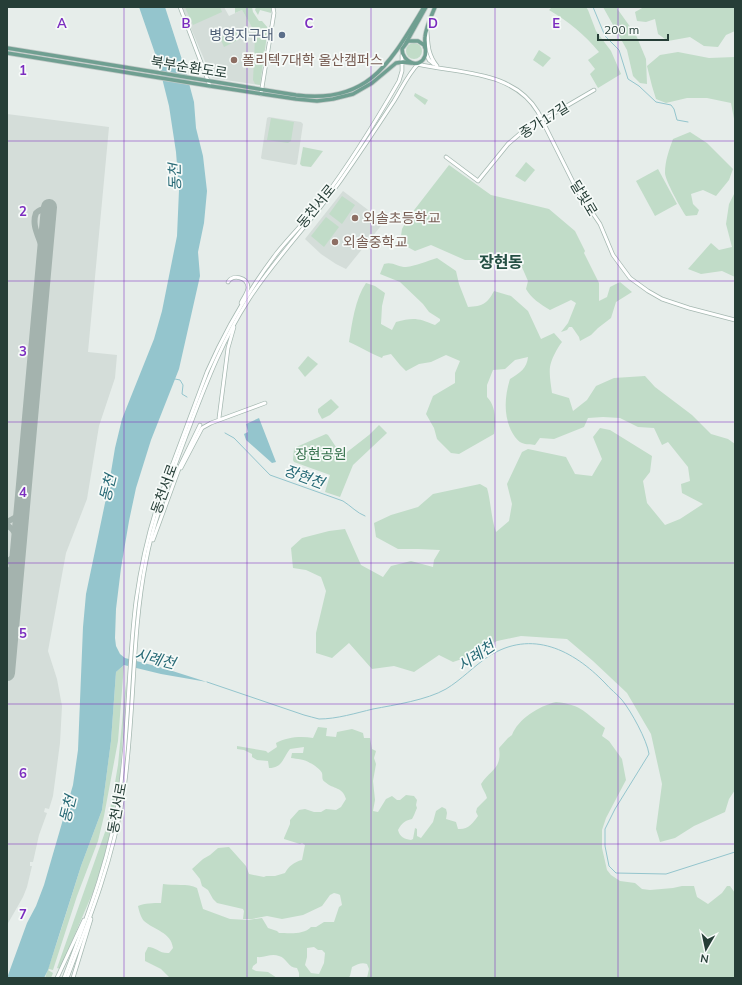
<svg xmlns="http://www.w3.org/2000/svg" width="742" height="985" viewBox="0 0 742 985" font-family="Mulish,'Noto Sans KR',sans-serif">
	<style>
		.built { fill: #d4ddd9 }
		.green { fill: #c1dcc8; fill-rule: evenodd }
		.water { fill: #94c5cd }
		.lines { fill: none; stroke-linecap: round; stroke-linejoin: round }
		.stream { stroke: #94c5cd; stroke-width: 1 }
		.taxiway { stroke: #a4b3ae; stroke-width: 6 }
		.runway { stroke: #a4b3ae; stroke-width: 16 }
		.secondary-casing { stroke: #a5b8b1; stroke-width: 4.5 }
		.primary-casing { stroke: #c2c9c7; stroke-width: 5 }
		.secondary { stroke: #fff; stroke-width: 3 }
		.primary { stroke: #6f9f91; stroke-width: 3.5 }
		.grid { fill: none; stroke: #7b2cbf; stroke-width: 1; stroke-opacity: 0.55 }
		.service-dot { fill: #5c6f8a; stroke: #f6faf8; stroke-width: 1.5 }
		.education-dot { fill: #8d6e63; stroke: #f6faf8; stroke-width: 1.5 }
		.labels { text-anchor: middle; stroke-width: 3.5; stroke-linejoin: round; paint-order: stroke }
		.service-label { font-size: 14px; fill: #4e5e75; stroke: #f6faf8; text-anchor: end }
		.education-label { font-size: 14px; fill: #785e54; stroke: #f6faf8; text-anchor: start }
		.street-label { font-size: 14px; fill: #263e37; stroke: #f6faf8 }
		.park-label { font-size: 14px; fill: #34714b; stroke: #f6faf8 }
		.water-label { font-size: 15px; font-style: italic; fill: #266975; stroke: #f6faf8 }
		.quarter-label { font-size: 16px; font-weight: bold; fill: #244f43; stroke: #f6faf8 }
		.grid-label { font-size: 13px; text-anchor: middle; font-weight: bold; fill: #7b2cbf; stroke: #f6faf8; stroke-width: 3.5; stroke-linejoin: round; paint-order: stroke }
	</style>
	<rect width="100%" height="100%" fill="#e6edea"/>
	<g class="built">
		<polygon points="182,7 224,7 229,16 242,10 254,30 265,42 260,85 212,78"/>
		<polygon points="7,114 109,127 88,352 117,355 115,378 99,426 87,499 66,553 48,651 57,679 62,706 60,743 53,796 49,809 45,808 44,812 47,813 39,835 33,862 30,862 30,866 32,866 27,887 23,897 7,925"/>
		<polygon points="269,117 301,122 303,124 297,164 295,165 262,159 261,158 267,118"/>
		<polygon points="343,191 384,222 346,269 336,264 321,254 305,239"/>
	</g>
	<g class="green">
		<polygon points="185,7 220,7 222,12 193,25"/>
		<polygon points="235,7 252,7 253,12 259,21 262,21 268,28 260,85 255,84 253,80 255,38 257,36 242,10 235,13"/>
		<polygon points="256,7 271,7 271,13 260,10 258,15 255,10"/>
		<path d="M552 7H586L588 10 596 31 611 51 621 74 598 88 590 74 595 69 588 60 599 52C584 34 569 22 549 10Z"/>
		<polygon points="603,7 616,7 636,35 646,59 647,84 640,83 633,76 627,50"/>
		<polygon points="644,7 735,7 735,31 726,35 718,47 704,46 690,37 668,41 658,34 655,19 646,22 637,21 635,12"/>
		<polygon points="236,31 240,39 224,47 220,38"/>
		<circle cx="414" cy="51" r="8"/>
		<polygon points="539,50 551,58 543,67 533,60"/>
		<polygon points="678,52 709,58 735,57 735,124 731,103 707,98 687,98 666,103 656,99 652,86 647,66 660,55"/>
		<polygon points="415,93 428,100 425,105 414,96"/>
		<polygon points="271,118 294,122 291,141 288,143 267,140"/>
		<path d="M690 132 707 143 733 169 729 180 716 196 703 190 691 194 693 204 699 210 697 215 686 216C681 209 665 180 665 173 665 161 669 150 673 139Z"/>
		<polygon points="303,147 323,151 311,167 302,166 300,164"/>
		<polygon points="526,162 535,170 525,182 515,176"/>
		<path d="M449 165 491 195 549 209 575 231 585 251 584 253 599 283V301L607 297 610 287 620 282 632 292 616 302 611 318 598 328 591 335 580 341 579 337 572 327H569L567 330 561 332 568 323 576 303 571 300 550 310C540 304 531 298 526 289L528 281 521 265 516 260H465L431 245 415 251 400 243 402 229 408 218Z"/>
		<polygon points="658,169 677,204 655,216 636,181"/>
		<polygon points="735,192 735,277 722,271 701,274 688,269 711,243 719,250 732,247 726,224 729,204"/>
		<polygon points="342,196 355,205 342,224 329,214"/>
		<polygon points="326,217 339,227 324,247 311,236"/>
		<path d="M437 258 456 271 459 284 468 307C483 306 487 304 494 291L511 296 528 311 541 339 554 333 562 342C557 348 551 360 550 367 549 375 551 385 552 393L569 398 573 411 587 400 596 386 614 378 645 376 655 387 692 415 711 434 728 439 735 444V790L729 799 725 812 694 826 675 838 660 842 656 829 662 784 651 734 627 693 593 661 567 639 521 636 497 641 468 657 453 662 439 655 414 672 394 666 372 669 349 643 332 658 316 653V633L326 591 321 577 306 570 293 568 291 548 302 538 329 531 345 529 361 565 383 577 391 566 411 561 433 567 434 560 440 550 418 549H398L376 537 374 523 391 515 418 507 433 494 480 484 487 488C491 502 491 518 496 532L509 521 512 504 507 484 522 452 528 449 566 457 575 474 592 476 602 459 593 437 600 428 610 430 652 456 650 472 643 481 647 503 665 525 680 519 703 504 682 493 681 484 690 481 688 467 668 442 662 445 654 428 638 427 620 418 603 417 588 418 584 427 554 439 540 438 535 445C531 444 526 445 522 443 519 442 517 439 515 437 503 420 504 398 510 379 520 373 527 368 528 357L515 360 505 369 493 370 487 385V397C496 406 496 421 494 434L459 454 451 453 437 439 434 428 426 414 433 396 455 383V373L460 361 446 355 431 362 419 364 406 371 400 365 391 354 383 356 382 358C369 353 361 347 349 342 352 323 355 299 366 283L375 286 385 293 382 306 381 324 392 330 396 322C413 317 419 318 435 325L440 321V319L429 312 423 304 400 282 380 274 384 264C392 261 398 267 406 267 416 266 427 261 437 258Z"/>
		<polygon points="308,356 318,364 305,377 298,368"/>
		<polygon points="331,399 339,407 330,415 322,419 318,412 318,409"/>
		<polygon points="379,425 387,433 353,465 340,497 325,492 330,475 294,462 293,460 294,448 326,434 328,435 342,456 369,435"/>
		<polygon points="124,665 118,741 104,816 98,841 77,896 53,970 49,969 48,970 53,973 51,978 45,978 59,936 81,866 102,810 111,741 116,672"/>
		<polygon points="127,679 120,775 111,829 103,861 93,892 60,969 57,968 105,832 112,800 118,765 125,691"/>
		<path d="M556 702C583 705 585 713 605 728L602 736 609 741 622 759 626 780 606 818 602 830V848L607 870 611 875 620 881 635 883 642 889 650 890 673 888 682 886H694L697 897 708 904 722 893 727 886H730L735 893V978H367L369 969 367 964C362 962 358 964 352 967L350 976 348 978 343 977 341 978H299V973L297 968C288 968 287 958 279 956 271 953 265 958 257 957V963L253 966 252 969 256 971 268 972 277 978H170L161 969 145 961V953L148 947C156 947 160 954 169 953L173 948C171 932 154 930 144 921 141 918 139 911 138 906 145 903 153 903 161 903L163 884C174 886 188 883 197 888L203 909 230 919 248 920 262 918 268 928 277 931 279 933C289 933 304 935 311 927H316L324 922H334L339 907 342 905 340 895 338 894 334 893 330 895 322 906 303 915 282 919 267 916 252 919H243L244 911 243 909 217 903 213 899 208 890 202 886 200 879 192 869 203 859 210 855 218 848 229 847 246 866 249 874 264 877 266 876H275L285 873C289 866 294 862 302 860L305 845 302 843 300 844 284 839V838L290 824V820L299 810 305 809 314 812H321L326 809 336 810 341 807 346 799C342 786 334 790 325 782 321 779 323 777 322 773 321 770 313 764 310 763 305 759 297 759 291 758L292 753H303L304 747 290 749C283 757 283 768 269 768L268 761 257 760 252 757V754L244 750 237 749V746L266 751 268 753 277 747 276 743C287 737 301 736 313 738L318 727 327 728 326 736 336 737 337 732 352 729 363 733 364 738H370L372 749 376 751 374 758 376 764 373 781 375 800 373 811 378 812 386 799 392 796 397 800H400L406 795 414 796 417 800 416 805 417 808C415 812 414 816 412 819 404 821 402 823 398 830 400 837 404 839 411 840L413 839 415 828 417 829V836L421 838 433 822 436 811 442 807 446 809 447 813 446 819 456 822 458 829C468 830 473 823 478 816L476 812 477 808 487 798C486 793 482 789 481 784 491 769 502 769 499 748L508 738 512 735C518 719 539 706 556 702ZM314 947 318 950H322L325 953 324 963 319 974 311 973 305 965 307 957V948Z"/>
	</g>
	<g class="water">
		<polygon points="139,7 165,7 186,72 194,102 196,128 203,156 207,191 204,223 198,252 200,276 179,369 151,440 136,488 129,521 121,568 116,609 115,638 116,646 120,654 125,658 163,668 207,682 161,674 124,665 116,672 111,741 102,810 81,866 48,970 44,978 7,978 27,923 36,906 44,885 73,785 78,750 83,627 86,594 109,484 115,448 122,419 154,339 162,311 177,236 179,190 176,152 169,106 158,62"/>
		<polygon points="259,418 276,462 272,463 246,440 244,434 248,432 246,424"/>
	</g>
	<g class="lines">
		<g class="stream">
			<polyline points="593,7 605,36 619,50 628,79 639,86 656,102 671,105 674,109 677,120 688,122"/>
			<polyline points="175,379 180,380 183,385 182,394 187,397"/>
			<path d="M225 433 234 438 270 475 343 501C351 506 357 513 365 516"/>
			<path d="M207 682 304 715C309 716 314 718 319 719 337 719 356 713 373 709 394 705 427 700 446 689 461 680 474 666 489 656 532 629 573 650 605 683 610 689 617 694 622 700 631 711 647 740 649 754L615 809 605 829V846L609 866 616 873 666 874 735 852"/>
		</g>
		<g class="taxiway">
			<path d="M44 259C44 242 30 229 36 213 42 207 51 208 53 217L46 241"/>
			<polyline points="7,522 16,517 22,506"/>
			<path d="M7 525C21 534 22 553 7 562"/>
			<polyline points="7,570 12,576 15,587"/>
		</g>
		<polyline class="runway" points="7,673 49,207"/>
		<g class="secondary-casing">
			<g id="secondary">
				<polyline points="180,7 210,86"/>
				<path d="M427 31C428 45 428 55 437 66"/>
				<polyline points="426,53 429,60 434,64"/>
				<path d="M417 64C459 74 513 70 538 112L577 190 600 224 613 255 630 278 648 291 662 299 689 308 735 320"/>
				<polyline points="261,94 274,13 273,7"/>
				<polyline points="446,157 478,181 508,144 522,132 594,90"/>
				<path d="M228 282C233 274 247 277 248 287 248 293 243 298 241 303"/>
				<polyline points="219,418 228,348 234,327"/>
				<polyline points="181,468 202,428 211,423 265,403"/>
				<polyline points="153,540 180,466 200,425"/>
				<polyline points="57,978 84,920"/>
				<path d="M64 978C87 917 111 856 120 790 129 728 128 664 136 601 141 565 149 529 161 495L207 372C225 331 248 291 276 254 291 235 309 218 323 199 351 162 376 121 399 81L402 71V55"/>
				<path d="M67 978C90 918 113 859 123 796 135 718 131 638 146 561 154 518 171 477 186 436 204 389 221 342 249 299 276 257 312 221 341 180 359 154 377 127 394 101 402 88 408 74 419 63"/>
				<polyline points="73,978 91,919"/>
			</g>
		</g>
		<g class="primary-casing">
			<g id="primary">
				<polyline points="406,43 426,7"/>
				<path d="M7 48 296 95C369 105 391 61 424 7"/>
				<path d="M425 48 424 45 418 41H408L402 49C402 62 420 70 425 56 427 50 424 43 425 37 426 27 431 17 435 7"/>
				<polyline points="7,53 210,86 296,99 317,101 333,99 353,94 372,83 396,63 403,62 411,63"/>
			</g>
		</g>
		<use href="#secondary" class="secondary"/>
		<use href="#primary" class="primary"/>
	</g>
	<path class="grid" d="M124 7V978M247 7V978M371 7V978M495 7V978M618 7V978M7 141H735M7 281H735M7 422H735M7 563H735M7 704H735M7 844H735"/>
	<circle class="service-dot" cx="282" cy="35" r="4"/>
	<g class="education-dot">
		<circle cx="234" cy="60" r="4"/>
		<circle cx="355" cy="218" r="4"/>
		<circle cx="335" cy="242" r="4"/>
	</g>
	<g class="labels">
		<g class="service-label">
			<text x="274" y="40">병영지구대</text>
		</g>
		<g class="education-label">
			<text x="242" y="65">폴리텍7대학 울산캠퍼스</text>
			<text x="363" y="223">외솔초등학교</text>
			<text x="343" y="247">외솔중학교</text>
		</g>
		<g class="street-label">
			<text transform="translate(189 67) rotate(9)" y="5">북부순환도로</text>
			<text transform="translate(544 120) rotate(-32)" y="5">종가17길</text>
			<text transform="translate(584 198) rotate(59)" y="5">달빛로</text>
			<text transform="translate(316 206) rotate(-51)" y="5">동천서로</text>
			<text transform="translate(164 489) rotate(-70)" y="5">동천서로</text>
			<text transform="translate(117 808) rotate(-80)" y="5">동천서로</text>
		</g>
		<g class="park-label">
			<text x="321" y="459">장현공원</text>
		</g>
		<g class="water-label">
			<text transform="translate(175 177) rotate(-91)" y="5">동천</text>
			<text transform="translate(304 477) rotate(20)" y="5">장현천</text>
			<text transform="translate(108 488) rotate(-76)" y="5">동천</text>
			<text transform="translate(476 656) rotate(-34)" y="5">시례천</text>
			<text transform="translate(155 659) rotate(14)" y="5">시례천</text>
			<text transform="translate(68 809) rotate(-76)" y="5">동천</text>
		</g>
		<g class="quarter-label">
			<text x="501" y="268">장현동</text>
		</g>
	</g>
	<g class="grid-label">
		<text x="62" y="28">A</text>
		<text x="186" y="28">B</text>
		<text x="309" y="28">C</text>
		<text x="433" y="28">D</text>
		<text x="556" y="28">E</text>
		<text x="23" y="75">1</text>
		<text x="23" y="216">2</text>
		<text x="23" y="356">3</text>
		<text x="23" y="497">4</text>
		<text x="23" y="638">5</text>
		<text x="23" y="778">6</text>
		<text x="23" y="919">7</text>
	</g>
	<rect width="742" height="985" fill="none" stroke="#263e37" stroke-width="16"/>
	<g transform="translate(706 949) rotate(189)" stroke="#f6faf8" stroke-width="3" paint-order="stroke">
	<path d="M0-3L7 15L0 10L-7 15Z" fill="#263e37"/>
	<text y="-6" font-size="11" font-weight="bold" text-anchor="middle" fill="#263e37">N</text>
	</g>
	<path d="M598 34v6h70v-6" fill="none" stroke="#263e37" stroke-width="2"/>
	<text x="604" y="34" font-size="12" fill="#263e37" stroke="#f6faf8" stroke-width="3" paint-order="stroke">200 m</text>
</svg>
